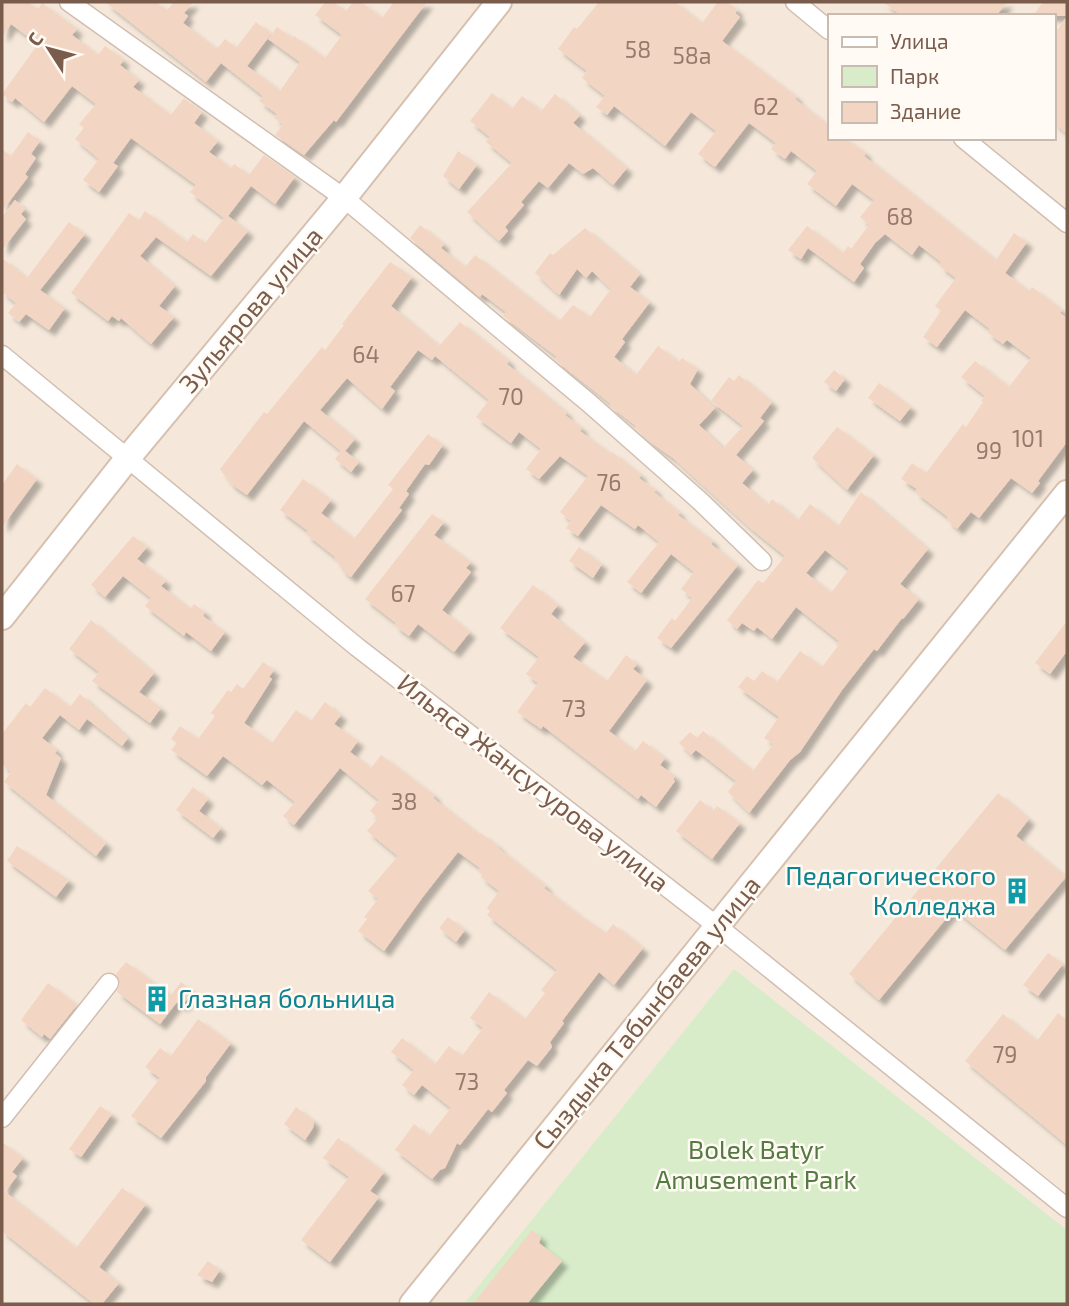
<svg xmlns="http://www.w3.org/2000/svg" width="1069" height="1306" viewBox="0 0 1069 1306" font-family="'Exo 2',sans-serif">
	<style>
		.residential { fill: #f5e8da; fill-rule: evenodd }
		.green { fill: #d8ecc9 }
		.building { fill: #f3d5c3; fill-rule: evenodd; filter: url(#shadow) }
		.lines { fill: none; stroke-linecap: round; stroke-linejoin: round }
		.street-casing { stroke: #d1beb0; stroke-width: 21 }
		.secondary-casing { stroke: #d6c0b0; stroke-width: 28 }
		.street { stroke: #fff; stroke-width: 18 }
		.secondary { stroke: #fff; stroke-width: 24 }
		.labels { text-anchor: middle; stroke-width: 5; stroke-linejoin: round; paint-order: stroke }
		.number-label { font-size: 23px; fill: #987a6a }
		.street-label { font-size: 26px; fill: #7a5c4d; stroke: #fffaf3 }
		.culture-label { font-size: 26px; fill: #0d838f; stroke: #fffaf3; text-anchor: end }
		.park-label { font-size: 26px; fill: #537a41; stroke: #fffaf3 }
	</style>
	<defs>
		<filter id="shadow"><feDropShadow dx="6" dy="6" stdDeviation="2" flood-color="#0004"/></filter>
	</defs>
	<rect width="100%" height="100%" fill="#fdf6ec"/>
	<path class="residential" d="M2 2H1067V1304H2ZM829 16H1053V138H829Z"/>
	<polygon class="green" points="734,969 1067,1230 1067,1304 464,1304"/>
	<g class="building">
		<polygon points="2,2 28,2 38,9 42,3 77,29 72,35 98,55 105,46 124,60 120,65 139,80 133,87 171,115 184,98 202,112 194,123 218,141 209,152 231,168 234,164 249,175 264,155 295,177 275,204 251,186 228,216 248,231 211,276 156,237 140,256 175,286 159,306 174,317 151,344 121,318 119,321 112,316 108,321 71,293 129,213 139,220 145,211 187,242 193,234 205,243 224,218 190,192 196,185 131,138 113,163 118,166 99,192 83,180 99,159 75,139 84,128 79,124 96,104 72,86 44,122 15,98 12,102 2,94 38,44 11,24 2,37"/>
		<polygon points="105,2 156,2 167,10 174,2 193,2 184,13 188,16 183,23 217,49 225,39 236,48 256,22 271,34 247,66 280,91 300,62 268,39 277,27 292,38 294,36 325,58 342,35 315,15 325,2 333,2 346,11 353,2 361,2 382,18 394,2 427,2 336,122 334,120 304,155 275,135 283,124 274,118 277,114 259,101 263,96 221,63 206,82"/>
		<polygon points="599,2 675,2 702,23 718,2 727,2 738,10 735,13 740,17 722,41 797,97 795,99 829,126 829,138 845,138 866,153 864,156 996,260 1014,233 1027,242 1005,273 1029,291 1032,287 1062,310 1060,313 1067,318 1067,442 1038,481 1040,483 1032,493 1011,478 979,518 971,512 957,529 947,520 948,517 915,492 917,489 901,479 912,463 926,473 963,424 966,427 983,402 981,401 985,396 961,377 975,361 1009,387 1031,358 1007,340 1003,344 987,332 990,329 965,310 937,347 923,337 941,311 935,306 956,278 940,266 941,262 919,245 912,255 885,234 875,243 860,264 864,268 854,282 808,248 801,259 788,250 807,226 843,253 848,246 851,249 869,225 860,217 874,200 852,184 836,206 807,184 817,171 791,151 785,159 771,149 776,143 749,123 715,167 698,154 716,131 691,112 665,146 614,106 607,115 596,107 605,96 582,78 587,71 558,49 574,27 577,29"/>
		<polygon points="883,2 1007,2 996,16 902,16"/>
		<polygon points="1043,2 1067,2 1067,134 1053,122 1053,36 1067,16 1033,16"/>
		<polygon points="492,93 512,109 522,96 541,111 555,94 580,115 573,123 627,168 613,185 593,168 583,174 569,163 548,188 539,181 521,202 524,205 505,227 508,231 499,241 467,212 512,163 486,142 490,137 470,121"/>
		<polygon points="28,132 40,141 31,154 36,158 25,174 28,177 2,211 2,149 11,156"/>
		<polygon points="458,151 477,165 459,189 443,176"/>
		<polygon points="15,200 25,209 21,214 26,219 2,250 2,217"/>
		<polygon points="69,222 85,234 40,290 65,308 49,330 26,314 19,322 8,313 16,303 2,292 2,258 27,278"/>
		<path d="M420 225 444 244 441 248 465 267 475 255 559 321 573 305 590 317 611 289 592 271 586 278 577 269 559 295 535 273 550 253 553 255 585 228 640 274 630 287 650 302 622 339 625 342 614 357 636 375 658 346 679 362 682 358 698 369 690 384 715 408 699 425 723 448 743 426 711 401 729 377 734 381 739 375 772 402 760 418 764 421 736 455 753 470 742 483 768 505 772 499 798 520 810 504 838 526 861 492 928 549 900 584 919 599 903 619 902 618 877 651 874 649 842 690 800 752 790 760 749 813 728 792 736 781 696 750 691 755 679 743 690 732 697 738 703 731 753 771 773 744 764 738 779 717 738 687 747 676 754 681 762 671 777 682 800 651 822 667 838 646 836 645 839 641 796 607 772 639 757 627 754 631 742 623 737 629 727 620 758 580 763 583 785 556 750 528 673 458 650 442 635 428 636 426 610 406 611 404 555 360 557 357 503 316 506 312 482 294 480 297 410 238ZM825 550 849 569 831 593 806 573Z"/>
		<polygon points="390,262 412,277 391,306 439,346 460,322 509,361 507,364 567,413 565,415 582,428 580,431 611,454 612,452 641,475 639,478 656,490 654,492 680,513 678,515 713,541 711,544 738,565 671,648 657,638 672,618 675,621 692,598 681,589 694,572 671,554 641,593 627,582 659,542 638,525 635,529 601,505 578,536 566,528 571,521 560,512 588,476 560,456 539,479 526,469 541,449 519,432 511,443 476,417 489,400 435,356 432,360 418,350 390,387 395,391 382,409 347,378 320,410 355,439 345,451 359,462 351,472 335,459 341,451 304,421 247,495 231,484 220,469 264,412 267,414 322,347 325,350 344,325 342,324"/>
		<polygon points="834,370 845,379 836,391 824,382"/>
		<polygon points="879,383 911,407 900,421 868,398"/>
		<polygon points="837,427 874,455 847,490 812,458"/>
		<polygon points="428,434 443,445 429,465 425,464 406,491 409,494 399,508 402,510 351,577 343,571 334,556 306,534 308,531 280,510 303,479 331,500 321,513 354,539 393,489 388,485"/>
		<polygon points="17,464 37,479 2,527 2,485"/>
		<polygon points="432,514 444,522 434,535 471,562 466,568 471,572 442,610 470,632 454,652 418,624 409,636 394,625 396,623 365,599"/>
		<polygon points="133,536 147,547 137,559 166,581 161,586 190,609 194,604 205,612 203,616 225,632 211,651 186,632 184,636 145,606 151,598 123,576 105,597 91,585"/>
		<polygon points="579,547 602,564 593,578 569,561"/>
		<polygon points="533,585 558,605 551,614 585,642 573,657 607,681 626,655 637,664 633,669 647,680 609,731 635,751 643,741 665,758 660,765 675,776 673,779 675,781 656,807 641,795 638,799 543,726 541,729 517,712 538,683 526,674 539,657 500,628"/>
		<polygon points="91,620 154,673 139,692 161,708 150,723 92,681 99,672 69,649"/>
		<polygon points="1067,621 1067,651 1050,674 1035,663"/>
		<polygon points="263,662 274,670 269,677 272,679 244,723 272,743 296,710 311,721 325,702 341,715 334,724 358,741 350,752 371,768 381,755 435,796 433,798 480,835 481,833 499,847 498,848 546,886 544,888 578,914 606,933 613,924 643,948 614,985 599,972 562,1021 564,1023 550,1042 552,1047 537,1066 528,1060 504,1090 507,1093 492,1112 488,1109 460,1145 457,1143 445,1168 440,1170 432,1179 395,1150 414,1124 429,1136 451,1108 422,1085 414,1095 402,1085 414,1070 391,1052 402,1038 435,1064 449,1046 462,1056 483,1028 470,1018 489,992 525,1019 545,993 541,990 557,970 487,915 490,911 487,908 499,891 481,877 482,875 478,871 480,868 458,852 422,898 384,951 358,931 367,919 364,917 378,899 368,891 398,856 367,831 378,818 370,811 379,800 340,768 294,825 283,816 295,802 267,780 262,785 223,756 207,776 171,750 177,743 171,739 180,726 198,739 215,716 211,713 228,690 231,692 237,684 243,689"/>
		<polygon points="45,688 70,707 80,694 128,738 122,746 87,719 79,730 60,715 42,738 57,750 55,753 61,758 46,795 106,843 96,856 4,782 11,772 2,764 2,734 26,703 30,707"/>
		<polygon points="193,787 208,799 199,811 221,828 213,838 176,810"/>
		<polygon points="998,793 1029,819 1016,836 1066,877 1005,950 954,909 879,1000 849,974"/>
		<polygon points="700,800 713,811 717,806 740,823 712,859 676,831"/>
		<polygon points="17,846 69,880 56,897 7,861"/>
		<polygon points="448,917 465,930 456,942 439,928"/>
		<polygon points="1048,953 1063,964 1038,996 1023,985"/>
		<polygon points="126,962 171,995 181,982 193,991 182,1006 177,1002 160,1024 117,992 120,984 116,974"/>
		<polygon points="48,983 77,1005 50,1039 44,1034 42,1037 21,1020"/>
		<polygon points="1058,1013 1067,1020 1067,1145 965,1061 1003,1014 1037,1041"/>
		<polygon points="198,1019 231,1043 206,1077 206,1081 161,1138 131,1116 160,1078 145,1067 160,1048 171,1056"/>
		<polygon points="100,1106 112,1114 81,1157 69,1149"/>
		<polygon points="296,1107 314,1121 313,1128 305,1140 284,1124"/>
		<polygon points="338,1138 384,1172 370,1191 379,1197 330,1262 301,1240 349,1177 323,1158"/>
		<polygon points="2,1142 23,1158 12,1172 17,1176 5,1192 76,1248 122,1188 146,1204 99,1267 119,1283 102,1304 94,1304 2,1231"/>
		<polygon points="532,1230 541,1237 539,1243 562,1261 527,1304 473,1304"/>
		<polygon points="208,1261 220,1270 212,1282 197,1275"/>
	</g>
	<g class="lines">
		<g class="street-casing">
			<g id="street">
				<polyline points="69,2 344,198 589,403 700,501 762,561"/>
				<polyline points="795,2 829,30"/>
				<polyline points="963,138 1067,223"/>
				<polyline points="2,355 357,647 717,926 1067,1208"/>
				<polyline points="2,1118 109,983"/>
			</g>
		</g>
		<g class="secondary-casing">
			<g id="secondary">
				<polyline points="2,617 127,459 344,198 499,2"/>
				<polyline points="412,1304 1067,493"/>
			</g>
		</g>
		<use href="#street" class="street"/>
		<use href="#secondary" class="secondary"/>
	</g>
	<defs>
		<g id="building-bare" transform="scale(2.1)"><path d="M-4-6H4V6H1V3H-1V6H-4ZM-2.5-4.3h1.7v1.8h-1.7ZM.8-4.3h1.7v1.8H.8ZM-2.5-1h1.7V.8h-1.7ZM.8-1h1.7V.8H.8Z" fill="#0f9aa8" stroke="#fffaf3" stroke-width="2.5" paint-order="stroke"/></g>
	</defs>
	<g fill-rule="evenodd">
		<use href="#building-bare" x="1017" y="891"/>
		<use href="#building-bare" x="157" y="999"/>
	</g>
	<g class="labels">
		<g class="number-label">
			<text x="638" y="58">58</text>
			<text x="692" y="64">58а</text>
			<text x="766" y="115">62</text>
			<text x="900" y="225">68</text>
			<text x="366" y="363">64</text>
			<text x="511" y="405">70</text>
			<text x="1028" y="447">101</text>
			<text x="989" y="459">99</text>
			<text x="609" y="491">76</text>
			<text x="403" y="602">67</text>
			<text x="574" y="717">73</text>
			<text x="404" y="810">38</text>
			<text x="1005" y="1063">79</text>
			<text x="467" y="1090">73</text>
		</g>
		<g class="street-label">
			<text transform="translate(251 310) rotate(-50)" y="9">Зульярова улица</text>
			<text transform="translate(533 783) rotate(38)" y="9">Ильяса Жансугурова улица</text>
			<text transform="translate(647 1013) rotate(-51)" y="9">Сыздыка Табынбаева улица</text>
		</g>
		<g class="culture-label">
			<text x="996" y="885">Педагогического<tspan x="996" dy="30">Колледжа</tspan></text>
			<text x="178" y="1008" text-anchor="start">Глазная больница</text>
		</g>
		<g class="park-label">
			<text x="756" y="1159">Bolek Batyr<tspan x="756" dy="30">Amusement Park</tspan></text>
		</g>
	</g>
	<rect width="1069" height="1306" fill="none" stroke="#7a5c4d" stroke-width="7"/>
	<rect x="828" y="14" width="228" height="126" fill="#fffaf3" stroke="#cabbb1" stroke-width="2"/>
	<rect x="842" y="37" width="35" height="10" fill="#ffffff" stroke="#cabbb1" stroke-width="2"/>
	<text x="890" y="49" font-size="21" fill="#7a5c4d">Улица</text>
	<rect x="842" y="66" width="35" height="21" fill="#d8ecc9" stroke="#cabbb1" stroke-width="2"/>
	<text x="890" y="84" font-size="21" fill="#7a5c4d">Парк</text>
	<rect x="842" y="102" width="35" height="21" fill="#f3d5c3" stroke="#cabbb1" stroke-width="2"/>
	<text x="890" y="119" font-size="21" fill="#7a5c4d">Здание</text>
	<g transform="translate(49 49) rotate(306)" stroke="#fffaf3" stroke-width="5" paint-order="stroke">
	<path d="M0-5L12 26L0 18L-12 26Z" fill="#7a5c4d"/>
	<text y="-10" font-size="19" font-weight="bold" text-anchor="middle" fill="#7a5c4d">С</text>
	</g>
</svg>
